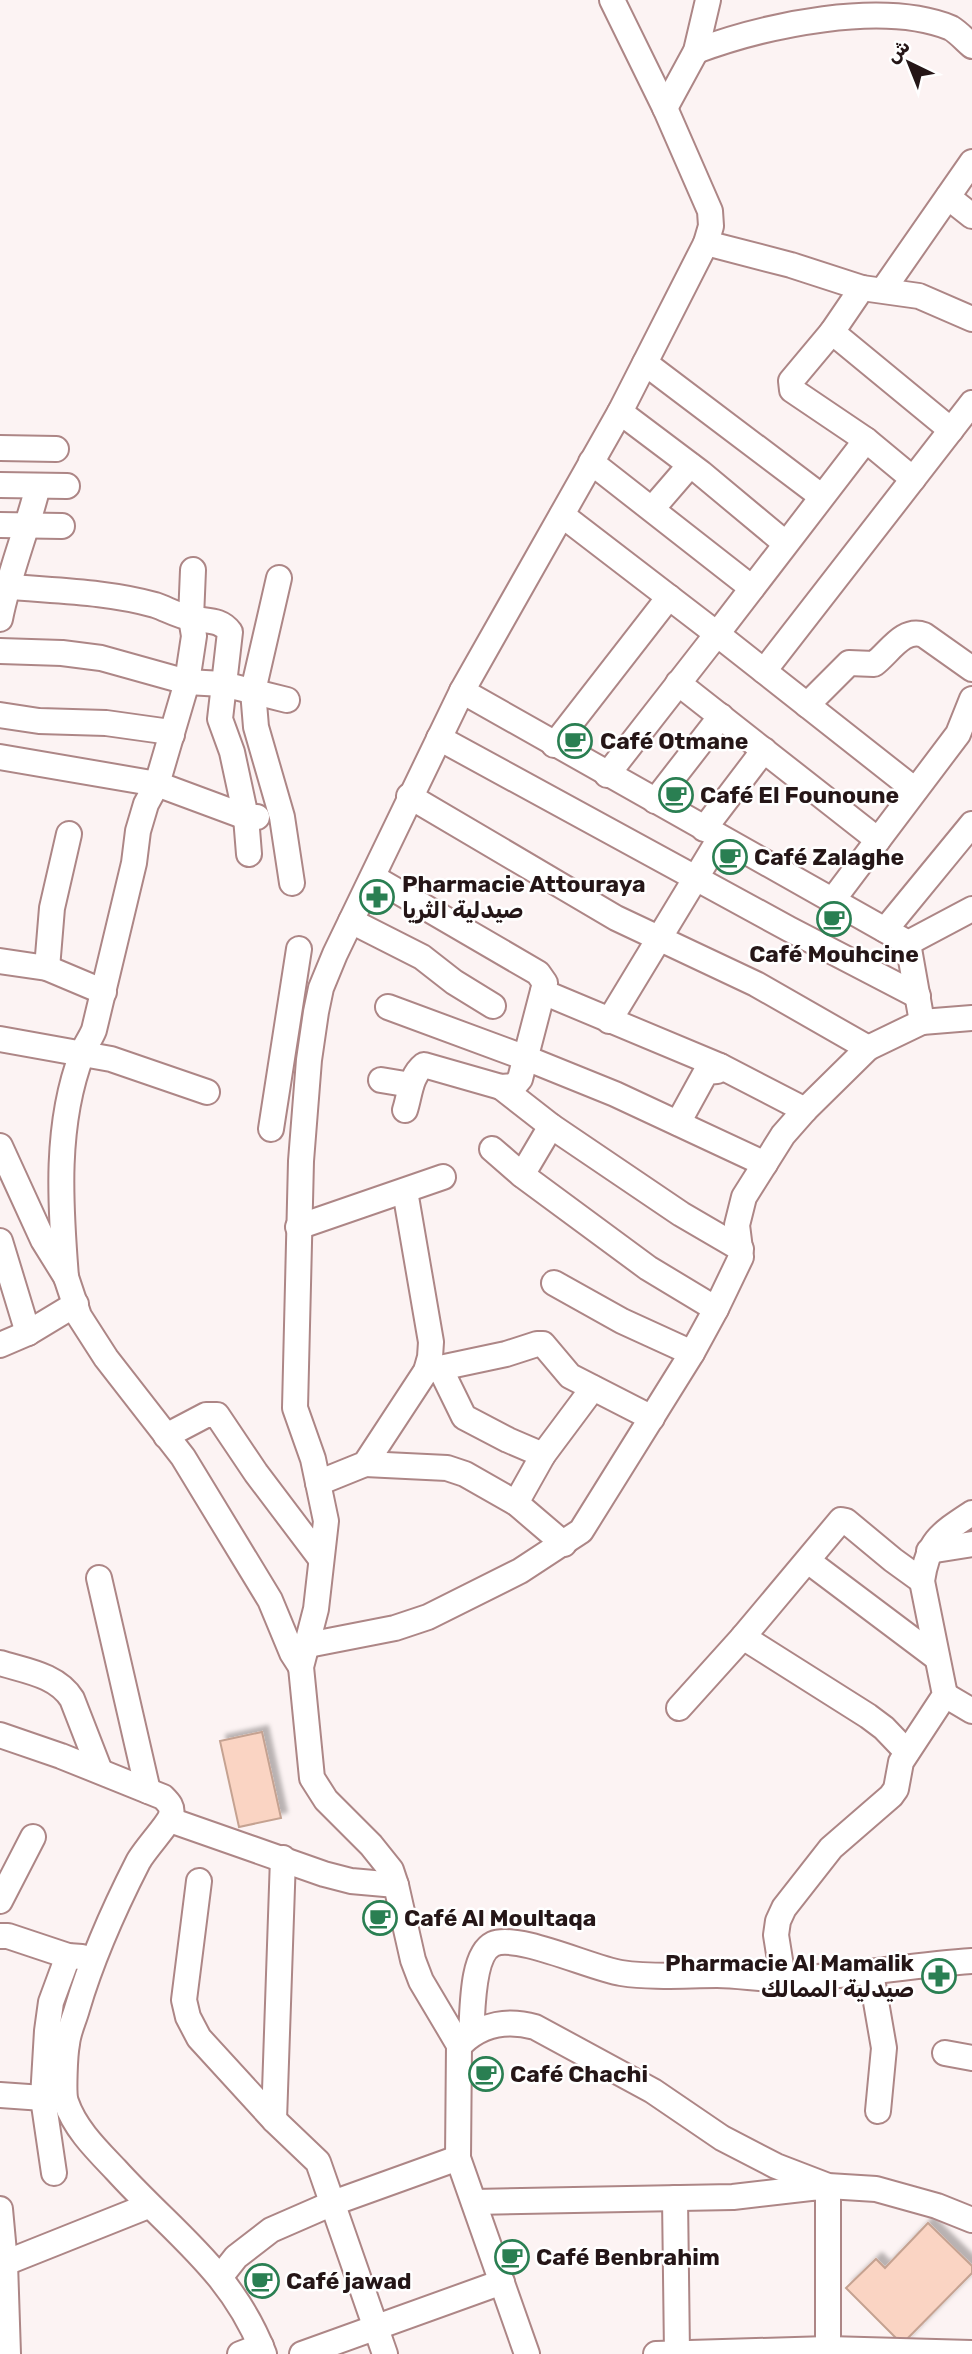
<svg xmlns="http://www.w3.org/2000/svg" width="972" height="2354" viewBox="0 0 972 2354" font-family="Rubik,Vazirmatn,sans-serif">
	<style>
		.building { fill: #fad4c3; stroke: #c5a291; stroke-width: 2; filter: url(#shadow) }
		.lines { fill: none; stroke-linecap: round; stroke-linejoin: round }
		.minor-casing { stroke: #ad8686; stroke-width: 28 }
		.minor { stroke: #fff; stroke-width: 24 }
		.labels { text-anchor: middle; stroke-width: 5; stroke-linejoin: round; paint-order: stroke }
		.poi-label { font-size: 23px; font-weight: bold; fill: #251617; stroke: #fff; text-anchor: start }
	</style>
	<defs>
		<filter id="shadow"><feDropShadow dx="6" dy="-6" stdDeviation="2" flood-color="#0004"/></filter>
	</defs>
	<rect width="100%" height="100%" fill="#fcf3f3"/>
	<g class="building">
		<polygon points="262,1732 281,1818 239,1827 220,1741"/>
		<polygon points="928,2223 972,2266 972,2273 902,2344 846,2288 876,2259 885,2268"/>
	</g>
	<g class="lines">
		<g class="minor-casing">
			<g id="minor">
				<polyline points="612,0 665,108 710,211 711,226 706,243"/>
				<path d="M696 51C766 25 882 0 951 28 959 33 965 40 972 46"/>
				<polyline points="665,108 696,51 708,0"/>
				<polyline points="948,197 972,216"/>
				<polyline points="862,288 832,332 791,381 792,390 866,440 913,479"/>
				<polyline points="883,290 972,162"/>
				<polyline points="832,332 951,430"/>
				<polyline points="645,363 821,496"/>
				<polyline points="620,412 701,473 785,543"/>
				<polyline points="0,448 56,449"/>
				<polyline points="591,462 752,588"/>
				<polyline points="0,485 67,486"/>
				<polyline points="652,509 690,465"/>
				<polyline points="562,515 717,634 866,440"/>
				<polyline points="0,525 62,526"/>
				<polyline points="279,578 253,691 256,727 282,817 292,883"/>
				<path d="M0 586C51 591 106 591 155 605 167 609 178 616 191 618 205 622 220 618 230 632L220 719 232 752 246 817 249 854"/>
				<path d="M0 619C9 573 27 531 38 486"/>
				<polyline points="0,651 62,653 101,658 187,682 223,684 287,700"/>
				<polyline points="764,671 972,403"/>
				<polyline points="678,683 878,840"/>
				<polyline points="462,691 908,943 972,909"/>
				<path d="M807 705 849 663 874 664C889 653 903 627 924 635L972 669"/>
				<polyline points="0,715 39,721 106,723 163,731 172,735"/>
				<polyline points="439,738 789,929 918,996"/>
				<polyline points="554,745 669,597"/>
				<polyline points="0,757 157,784 246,817 257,817"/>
				<polyline points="607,775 717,634 915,790"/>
				<polyline points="409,796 616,918 756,984 868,1048"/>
				<polyline points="655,801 721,716"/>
				<polyline points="704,829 764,750"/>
				<path d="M373 877 538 973 545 983 520 1079 514 1086 501 1087 424 1065C410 1076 410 1095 405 1110"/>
				<polyline points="832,901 958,734 972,699"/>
				<polyline points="351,921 422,957 454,982 493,1006"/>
				<polyline points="885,930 972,824"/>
				<polyline points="0,961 47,968 104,992"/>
				<polyline points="47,968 52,908 69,834"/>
				<polyline points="543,992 720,1066 805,1110"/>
				<polyline points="388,1007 526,1058 615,1094 765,1164"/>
				<polyline points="609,1021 720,838"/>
				<polyline points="922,1022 972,1018"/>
				<polyline points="0,1039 111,1059 207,1092"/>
				<polyline points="381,1080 411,1085"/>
				<polyline points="501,1087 551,1126"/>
				<polyline points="678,1123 706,1072 717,1071 720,1066"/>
				<polyline points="271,1129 299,949"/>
				<polyline points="0,1146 43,1240 66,1277 79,1316 106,1358 183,1457 270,1600 292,1653 301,1667"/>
				<polyline points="492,1149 522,1175"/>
				<polyline points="298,1227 443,1177"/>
				<polyline points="0,1241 28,1333"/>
				<path d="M66 1277C60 1203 55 1124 82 1054 85 1045 91 1038 94 1030L134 863 138 831 146 804 157 784 187 682 194 636 191 618 193 570"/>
				<polyline points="554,1283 622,1321 692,1353"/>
				<polyline points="716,1309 648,1268 522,1175 551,1126 681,1214 741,1249"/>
				<polyline points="0,1345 28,1333 76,1304"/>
				<polyline points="440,1368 464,1417 508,1440 543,1455"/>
				<polyline points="426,1371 506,1354 537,1344 543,1344 570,1376 652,1418"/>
				<polyline points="166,1436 206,1415 217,1415 256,1473 321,1559"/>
				<polyline points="365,1464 447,1468 465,1474 516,1503 564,1544"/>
				<polyline points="318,1483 365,1464 426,1371 430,1357 431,1342 405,1191"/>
				<polyline points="516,1503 543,1455 593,1388"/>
				<polyline points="929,1551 972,1544"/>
				<polyline points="808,1561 937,1658"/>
				<polyline points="99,1578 148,1791"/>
				<polyline points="743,1637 868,1716 884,1728 907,1752"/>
				<polyline points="308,1645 395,1628 428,1617 520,1571 581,1531 692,1353 716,1309 741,1257 737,1225 744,1197 783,1135 805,1110 868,1048 922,1022 908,943"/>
				<path d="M0 1663C26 1671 57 1675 72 1699L100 1771"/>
				<polyline points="945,1695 972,1711"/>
				<polyline points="679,1708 743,1637 841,1520 846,1521 893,1560 922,1581"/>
				<path d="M0 1735 61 1756 163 1797C169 1803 173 1807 171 1815 169 1824 144 1850 138 1862 114 1909 92 1958 77 2009 74 2020 68 2032 67 2044 65 2054 63 2094 66 2102 75 2129 98 2151 116 2170 173 2233 232 2271 264 2354"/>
				<polyline points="170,1820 324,1874 351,1881 396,1885 413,1960 421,1981 459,2045 458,2158 527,2354"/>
				<polyline points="199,1881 184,2000 188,2017 199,2038 274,2120 318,2162 385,2354"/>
				<polyline points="396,1885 391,1870 371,1845 326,1800 312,1778 301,1667 316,1609 326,1521 313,1459 295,1408 301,1161 309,1060 316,1012 321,988 335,954 462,691 620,412 706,243 791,265 862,288 919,296 972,319"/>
				<polyline points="0,1901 33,1837"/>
				<polyline points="0,1936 8,1936 68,1956 82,1957"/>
				<polyline points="871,1973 884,2048 878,2111"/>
				<path d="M783 1979 776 1935 778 1921 784 1908 831 1848 891 1796 896 1789 901 1762 945 1695 922 1581C928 1541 940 1534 972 1513"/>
				<path d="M471 2034C473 2012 471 1955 493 1944 517 1933 593 1969 621 1973 653 1978 686 1975 717 1975 740 1975 763 1980 786 1979 849 1977 910 1965 972 1961"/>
				<path d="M462 2043C483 2023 509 2020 535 2027L653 2091 722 2138 776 2166 828 2186 876 2189 937 2206 972 2220"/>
				<polyline points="945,2053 972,2058"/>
				<polyline points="0,2095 43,2098"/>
				<polyline points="274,2120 283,1858"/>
				<polyline points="54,2173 43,2098 47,2031 51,2002 68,1956"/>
				<polyline points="675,2198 677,2353"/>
				<polyline points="474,2202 733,2197 828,2186 828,2349"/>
				<polyline points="0,2209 5,2263 8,2354"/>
				<polyline points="5,2263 148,2206"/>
				<polyline points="221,2276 236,2257 271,2230 333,2203 458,2158"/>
				<polyline points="240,2354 261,2346"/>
				<polyline points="302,2354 502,2282"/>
				<polyline points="656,2354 828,2349 972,2353"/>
			</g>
		</g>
		<use href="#minor" class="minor"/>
	</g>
	<defs>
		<g id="cafe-ring" transform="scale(1.75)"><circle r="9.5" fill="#fff" stroke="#2a7f52" stroke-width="1.5"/><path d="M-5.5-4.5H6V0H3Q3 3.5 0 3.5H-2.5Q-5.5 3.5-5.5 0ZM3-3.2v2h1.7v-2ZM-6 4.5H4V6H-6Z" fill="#2a7f52"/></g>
		<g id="pharmacy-ring" transform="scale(1.75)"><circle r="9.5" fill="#fff" stroke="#2a7f52" stroke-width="1.5"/><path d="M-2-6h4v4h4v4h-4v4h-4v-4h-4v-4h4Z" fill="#2a7f52"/></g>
	</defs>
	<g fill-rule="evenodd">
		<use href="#cafe-ring" x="575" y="741"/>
		<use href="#cafe-ring" x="676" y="795"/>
		<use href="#cafe-ring" x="730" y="857"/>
		<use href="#pharmacy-ring" x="377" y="897"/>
		<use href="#cafe-ring" x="834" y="919"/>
		<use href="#cafe-ring" x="380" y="1918"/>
		<use href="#pharmacy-ring" x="939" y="1976"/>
		<use href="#cafe-ring" x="486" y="2074"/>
		<use href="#cafe-ring" x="512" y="2257"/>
		<use href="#cafe-ring" x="262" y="2281"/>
	</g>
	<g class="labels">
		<g class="poi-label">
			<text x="600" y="749">Café Otmane</text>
			<text x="700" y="803">Café El Founoune</text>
			<text x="754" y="865">Café Zalaghe</text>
			<text x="402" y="892">Pharmacie Attouraya<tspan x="402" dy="26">صيدلية الثريا</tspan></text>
			<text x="834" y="962" text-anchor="middle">Café Mouhcine</text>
			<text x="404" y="1926">Café Al Moultaqa</text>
			<text x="914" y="1971" text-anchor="end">Pharmacie Al Mamalik<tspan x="914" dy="26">صيدلية الممالك</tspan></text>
			<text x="510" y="2082">Café Chachi</text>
			<text x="536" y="2265">Café Benbrahim</text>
			<text x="286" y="2289">Café jawad</text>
		</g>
	</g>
	<g transform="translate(909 63) rotate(317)" stroke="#ffffff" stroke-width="5" paint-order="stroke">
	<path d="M0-5L12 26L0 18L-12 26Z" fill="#251617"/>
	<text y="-10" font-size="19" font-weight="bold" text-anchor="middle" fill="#251617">ش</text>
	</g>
</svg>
